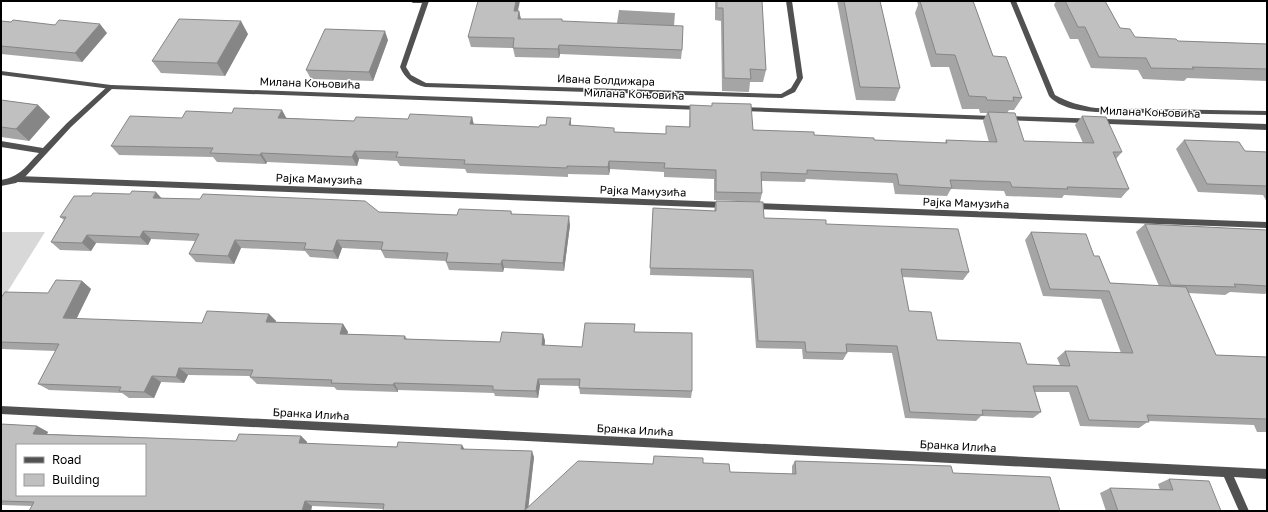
<svg xmlns="http://www.w3.org/2000/svg" width="1268" height="512" viewBox="0 0 1268 512" font-family="'Golos Text',sans-serif">
	<style>
		.green { fill: #d8d8d8 }
		.water { fill: #9f9f9f }
		.lines { fill: none; stroke-linecap: round; stroke-linejoin: round }
		.lane { fill: #515151; fill-rule: evenodd }
		.street { fill: #515151; fill-rule: evenodd }
		.wall { fill: #a5a5a5 }
		.shaded-wall { fill: #868686 }
		.building { fill: #c0c0c0; stroke: #868686; fill-rule: evenodd }
		.labels { text-anchor: middle; stroke-width: 3; stroke-linejoin: round; paint-order: stroke }
		.street-label { font-size: 11px; fill: #000; stroke: #fff }
	</style>
	<rect width="100%" height="100%" fill="#fff"/>
	<polygon class="green" points="1,232 45,232 1,302"/>
	<polygon class="water" points="619,10 675,13 674,26 617,23"/>
	<g class="lines">
		<path class="lane" d="M109 85H113L114 87 71 127 25 177 16 183 1 186V180C20 177 26 166 39 153L1 147V141L43 148 67 123Z"/>
		<g class="street">
			<path d="M410 1H429L406 67 411 75 426 83 781 94 791 88 797 78 786 1H792L803 78 795 92 782 98 425 87C413 84 405 79 400 67L422 3H413Z"/>
			<path d="M1010 1H1016L1055 95C1068 102 1081 106 1096 108L1267 111V115L1096 112C1081 111 1059 108 1049 96Z"/>
			<polygon points="1,71 111,85 701,106 704,108 701,110 111,89 1,75"/>
			<polygon points="740,107 994,116 997,118 994,120 742,111 740,111 739,109"/>
			<polygon points="1004,116 1267,124 1267,130 1006,120 1003,118"/>
			<polygon points="17,176 725,202 729,205 725,208 17,182 13,179"/>
			<polygon points="752,203 1267,222 1267,228 752,209 748,206"/>
			<polygon points="1,406 1267,469 1267,479 1234,477 1249,511 1239,511 1224,477 1,414"/>
		</g>
	</g>
	<g class="wall">
		<polygon points="715,1 762,1 766,70 763,82 750,82 749,92 722,91 721,21 715,20"/>
		<polygon points="837,1 880,1 900,88 895,101 856,100"/>
		<polygon points="917,1 973,1 993,56 1022,98 1014,110 1009,110 1007,113 1024,141 1083,143 1075,125 1082,116 1122,152 1116,159 1129,189 1121,198 1064,195 1062,198 1006,196 1004,191 951,189 947,196 895,194 893,183 806,179 805,182 761,181 762,193 760,202 714,200 714,179 664,177 664,172 610,169 609,175 568,174 568,177 467,173 465,169 400,166 397,161 359,159 357,166 267,162 266,164 217,162 213,157 119,155 111,146 182,118 286,118 354,121 472,117 474,125 539,127 546,125 571,118 571,125 614,132 665,134 689,127 690,105 753,130 874,140 945,143 946,140 989,142 983,121 987,113 980,113 979,109 962,109 949,67 931,67 915,13 918,5"/>
		<polygon points="1056,1 1105,1 1120,28 1135,37 1178,41 1267,44 1267,81 1187,78 1184,81 1143,79 1138,70 1091,68 1078,39 1070,39 1054,5"/>
		<polygon points="518,11 519,11 521,19 562,21 682,50 681,59 560,54 559,58 515,57 513,48 471,47 468,37"/>
		<polygon points="1,21 107,33 82,62 1,54"/>
		<polygon points="248,34 225,76 161,73 152,61"/>
		<polygon points="388,40 373,81 311,79 306,70"/>
		<polygon points="1,100 38,105 50,117 29,141 1,137"/>
		<polygon points="1184,140 1245,151 1267,152 1267,202 1263,195 1198,192 1176,149"/>
		<polygon points="130,194 162,198 379,212 457,215 511,211 512,214 570,225 564,271 504,268 503,272 449,270 446,262 446,261 385,258 381,250 342,248 338,259 310,257 305,251 241,248 234,264 196,262 189,254 195,241 151,239 148,245 96,243 91,251 60,250 51,242 64,220 60,217 91,196"/>
		<polygon points="716,201 764,218 826,224 969,272 963,280 902,277 909,311 937,340 1027,364 1060,365 1057,358 1065,351 1121,353 1101,299 1043,296 1025,240 1031,232 1094,256 1110,283 1159,286 1136,232 1145,224 1267,230 1267,292 1265,294 1230,292 1225,295 1188,293 1216,355 1267,357 1267,432 1257,432 1254,425 1149,421 1139,428 1080,426 1069,392 1035,392 1041,412 1033,418 981,416 976,421 905,418 892,353 847,352 847,353 843,360 803,359 802,349 756,348 751,278 650,275 653,208 714,211"/>
		<polygon points="82,281 91,289 76,319 202,323 269,314 276,321 275,322 343,324 348,332 347,334 405,336 407,339 500,342 543,334 545,341 544,346 582,347 635,332 692,391 691,398 580,394 579,386 540,385 538,398 495,396 494,393 398,390 398,392 337,390 334,387 257,384 250,377 250,376 188,375 184,383 161,382 154,398 129,398 122,393 49,390 38,384 56,351 1,349 1,298 48,293"/>
		<polygon points="1,424 37,426 48,432 47,434 236,441 301,436 307,442 307,444 464,449 534,457 528,507 653,464 703,463 730,472 792,474 792,466 795,461 953,473 1060,511 383,509 312,506 311,511 29,511 32,506 1,505"/>
		<polygon points="1169,479 1221,511 1106,511 1100,493 1110,488 1160,490 1158,484"/>
	</g>
	<g class="shaded-wall">
		<polygon points="516,1 520,1 516,20 514,11"/>
		<polygon points="519,11 521,20 518,19"/>
		<polygon points="241,21 248,34 225,76 217,63"/>
		<polygon points="100,24 107,33 82,62 75,53"/>
		<polygon points="385,31 388,40 373,81 369,72"/>
		<polygon points="559,45 560,54 559,58 558,49"/>
		<polygon points="38,105 50,117 29,141 16,129"/>
		<polygon points="282,110 287,119 278,118"/>
		<polygon points="472,117 474,126 470,124"/>
		<polygon points="571,118 571,127 569,125"/>
		<polygon points="355,151 359,159 357,166 352,157"/>
		<polygon points="261,153 267,162 266,164 260,155"/>
		<polygon points="609,161 610,169 609,175 608,167"/>
		<polygon points="156,192 164,201 153,198"/>
		<polygon points="569,216 570,225 564,271 563,263"/>
		<polygon points="143,231 151,239 148,245 140,237"/>
		<polygon points="87,235 96,243 91,251 82,243"/>
		<polygon points="235,240 241,248 234,264 228,256"/>
		<polygon points="337,240 342,248 338,259 333,251"/>
		<polygon points="502,260 504,268 503,272 501,264"/>
		<polygon points="82,281 91,289 73,326 63,318"/>
		<polygon points="269,314 276,321 273,329 266,322"/>
		<polygon points="343,324 348,332 345,341 340,334"/>
		<polygon points="543,334 545,341 544,353 542,345"/>
		<polygon points="179,368 188,375 184,383 176,377"/>
		<polygon points="152,376 161,382 154,398 144,392"/>
		<polygon points="538,379 540,385 538,398 536,391"/>
		<polygon points="394,383 398,390 398,392 393,385"/>
		<polygon points="37,426 48,432 44,440 33,434"/>
		<polygon points="301,436 307,442 305,449 299,443"/>
		<polygon points="462,445 465,450 461,449"/>
		<polygon points="532,451 534,457 528,511 525,510"/>
		<polygon points="305,501 312,506 311,511 302,511"/>
	</g>
	<g class="building">
		<polygon points="478,1 516,1 514,11 519,11 518,19 562,19 562,21 683,26 682,50 559,45 558,49 513,48 514,38 468,37"/>
		<polygon points="717,1 762,1 766,70 750,69 751,79 724,78 723,8 717,8"/>
		<polygon points="844,1 880,1 900,88 860,87"/>
		<polygon points="920,1 973,1 993,56 1006,57 1022,98 1013,97 1014,101 987,100 986,97 969,96 955,55 936,54"/>
		<polygon points="1065,1 1105,1 1120,28 1130,29 1135,37 1176,39 1178,41 1267,44 1267,69 1192,67 1194,69 1151,68 1146,58 1099,57 1085,27 1078,27"/>
		<polygon points="179,19 241,21 217,63 152,61"/>
		<polygon points="13,20 55,25 59,20 100,24 75,53 1,46 1,21 11,22"/>
		<polygon points="325,29 385,31 369,72 306,70"/>
		<polygon points="1,100 38,105 16,129 1,127"/>
		<polygon points="712,103 751,104 753,130 814,132 814,135 874,138 874,140 947,143 946,140 997,142 988,112 1015,113 1024,141 1094,143 1082,116 1106,117 1122,152 1113,152 1129,189 1067,187 1068,189 1012,187 1010,182 950,180 952,188 899,185 897,174 807,170 807,174 761,172 762,193 716,192 716,170 664,168 665,163 609,161 608,167 567,166 567,168 464,164 465,160 396,157 398,152 355,151 352,157 261,153 260,155 210,153 213,148 111,146 130,116 182,118 186,111 232,113 234,108 282,110 278,118 354,121 356,117 408,119 410,114 472,117 470,124 539,127 540,125 546,125 547,117 571,118 569,125 614,128 614,132 666,134 666,126 690,127 690,105 712,106"/>
		<polygon points="1184,140 1239,142 1245,151 1267,152 1267,186 1207,184"/>
		<polygon points="132,191 156,192 153,198 200,199 203,194 365,201 379,212 457,215 459,209 511,211 511,214 569,216 563,263 502,260 501,264 446,262 448,253 381,250 383,242 337,240 333,251 304,249 306,243 235,240 228,256 189,254 199,234 143,231 140,237 87,235 82,243 51,242 66,217 60,217 74,196 91,196 93,193 130,194"/>
		<polygon points="716,201 763,202 764,218 826,220 826,224 958,229 969,272 901,269 909,311 931,312 937,340 1020,343 1027,364 1070,366 1065,351 1133,353 1109,291 1050,289 1031,232 1086,234 1094,256 1099,256 1110,283 1186,287 1216,355 1267,357 1267,420 1266,419 1147,415 1149,422 1089,420 1077,386 1033,386 1041,412 982,410 983,415 910,412 897,346 846,344 847,353 806,352 805,342 758,341 753,270 650,268 653,208 716,211"/>
		<polygon points="1145,224 1267,230 1267,286 1234,284 1236,287 1171,285"/>
		<polygon points="56,280 82,281 63,318 202,323 207,311 269,314 266,322 343,324 340,334 405,336 404,339 500,342 502,332 543,334 542,345 582,347 585,323 635,324 634,332 692,333 692,391 579,388 580,379 538,379 536,391 493,390 493,386 394,383 393,385 331,383 332,380 250,377 253,370 179,368 176,377 152,376 144,392 119,391 121,387 38,384 59,344 1,342 1,298 5,292 48,293"/>
		<path d="M1 424 37 426 33 434 236 441 239 434 301 436 299 443 397 447 398 442 462 445 461 449 532 451 525 510 578 461 653 464 654 456 703 458V463L729 464 730 472 796 474 795 461 951 466 953 473 1050 477 1060 511H383L384 504 305 501 302 511H29L34 502 1 501ZM17 445H145V495H17Z"/>
		<polygon points="1169,479 1209,481 1221,511 1118,511 1110,488 1173,490"/>
	</g>
	<g class="labels">
		<g class="street-label">
			<text transform="translate(606 80) rotate(2)" y="4">Ивана Болдижара</text>
			<text transform="translate(310 83) rotate(2)" y="4">Милана Коњовића</text>
			<text transform="translate(634 94) rotate(2)" y="4">Милана Коњовића</text>
			<text transform="translate(1150 112) rotate(2)" y="4">Милана Коњовића</text>
			<text transform="translate(319 179) rotate(2)" y="4">Рајка Мамузића</text>
			<text transform="translate(643 191) rotate(2)" y="4">Рајка Мамузића</text>
			<text transform="translate(966 203) rotate(2)" y="4">Рајка Мамузића</text>
			<text transform="translate(311 414) rotate(3)" y="4">Бранка Илића</text>
			<text transform="translate(635 430) rotate(3)" y="4">Бранка Илића</text>
			<text transform="translate(958 446) rotate(3)" y="4">Бранка Илића</text>
		</g>
	</g>
	<rect width="1268" height="512" fill="none" stroke="#000000" stroke-width="4"/>
	<rect x="16" y="444" width="130" height="52" fill="#ffffff" stroke="#999999"/>
	<rect x="24" y="457" width="20" height="6" fill="#515151" stroke="#999999"/>
	<text x="52" y="464" font-size="12" fill="#000000">Road</text>
	<rect x="24" y="474" width="20" height="12" fill="#c0c0c0" stroke="#999999"/>
	<text x="52" y="484" font-size="12" fill="#000000">Building</text>
</svg>
